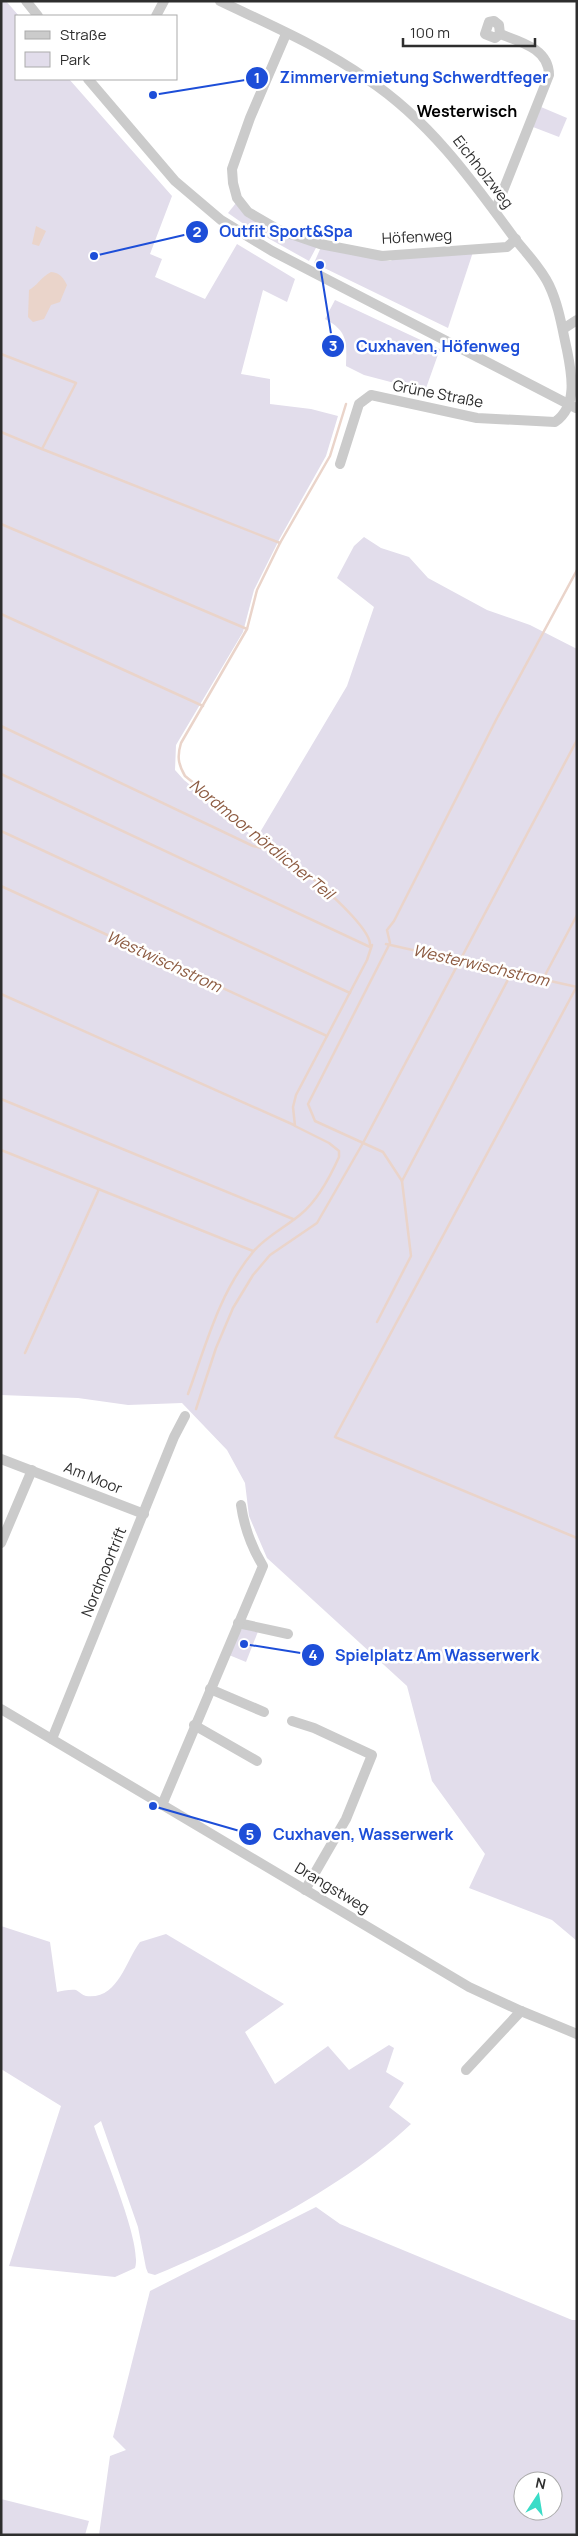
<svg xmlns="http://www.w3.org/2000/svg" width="578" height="2536" viewBox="0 0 578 2536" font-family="Manrope,sans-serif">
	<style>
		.green { fill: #e2ddeb; fill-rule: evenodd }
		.water { fill: #ead4ca }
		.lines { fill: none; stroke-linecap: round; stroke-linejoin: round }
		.stream { stroke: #ead4ca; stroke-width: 2.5 }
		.minor { stroke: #cbcbcb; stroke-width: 10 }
		.labels { text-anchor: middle; stroke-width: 5; stroke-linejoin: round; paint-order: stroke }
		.street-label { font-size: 15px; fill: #2e2e2e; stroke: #fff }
		.neighbourhood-label { font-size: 16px; font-weight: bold; fill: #000; stroke: #fff }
		.water-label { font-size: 16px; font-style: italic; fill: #8c5a40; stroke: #fff }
		.leader { fill: none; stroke: #1d4ed8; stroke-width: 2 }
		.callout-dot { fill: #1d4ed8; stroke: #fff; stroke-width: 2 }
		.mark-label { font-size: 15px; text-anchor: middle; font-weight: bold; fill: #fff }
		.callout-label { font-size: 16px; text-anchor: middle; font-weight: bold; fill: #1d4ed8; stroke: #fff; stroke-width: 5; stroke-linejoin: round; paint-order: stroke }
	</style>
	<rect width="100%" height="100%" fill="#fff"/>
	<g class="green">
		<polygon points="1,1 6,1 19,16 16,16 16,79 69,79 172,196 150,254 162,259 155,277 205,299 237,244 295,279 287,302 263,290 241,374 270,379 270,404 311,409 338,416 326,456 280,538 254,590 243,632 176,745 175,770 184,780 256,839 347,686 374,607 337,578 354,546 364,537 381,548 409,557 428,578 487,610 530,625 577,649 577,1941 552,1920 469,1888 485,1854 432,1781 407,1686 267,1558 249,1516 245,1483 227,1450 182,1403 128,1405 78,1398 1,1395"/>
		<polygon points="541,107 567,118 559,137 533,127"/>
		<polygon points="236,203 317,246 309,261 248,227 228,213"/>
		<polygon points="321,247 390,261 397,258 473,252 448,328 314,263"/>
		<path d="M335 300 440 349 425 391 364 375 346 366C347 343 348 331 325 319Z"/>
		<polygon points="245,1627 259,1629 246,1662 229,1655 238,1632"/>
		<path d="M1 1926 50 1942 57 1992C62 1991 71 1989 76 1990 80 1992 82 1995 86 1996 118 2000 125 1962 140 1942L166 1934 284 2004 245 2032 275 2084 328 2046 349 2070 389 2045 394 2048 386 2072 404 2083 389 2107 411 2124C343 2188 242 2239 155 2275L148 2273 146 2268 138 2227 101 2121 94 2126C103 2153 143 2244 135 2268L115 2277 9 2266 61 2106 1 2069Z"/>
		<path d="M316 2207 340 2224 572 2320H577V2535H99L110 2456 126 2450 113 2437 150 2291ZM523 2481H553V2511H523Z"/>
		<polygon points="1,2499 89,2521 85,2535 1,2535"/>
	</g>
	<g class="water">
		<polygon points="36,226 46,231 39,246 32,244"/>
		<path d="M51 272C60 273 63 277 67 285L60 302 51 305 44 319 33 322 28 317 29 290C37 286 40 278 51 272Z"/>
	</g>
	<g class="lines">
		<g class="stream">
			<polyline points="1,354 76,383 42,449 280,543"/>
			<path d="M346 404 330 456 280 543 257 590 247 629 181 743C177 756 178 764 185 776 214 800 372 915 370 945"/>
			<polyline points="1,432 42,449"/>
			<polyline points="1,524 247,629"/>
			<polyline points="1,614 203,706"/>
			<polyline points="1,726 253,846 270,850 274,848"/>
			<polyline points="1,774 370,947"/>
			<polyline points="1,831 350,993"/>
			<polyline points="1,886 327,1036"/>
			<polyline points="386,944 577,987"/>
			<polyline points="543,979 577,915"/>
			<polyline points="577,986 335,1437 577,1538"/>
			<polyline points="1,994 294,1125"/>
			<polyline points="1,1099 293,1219"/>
			<polyline points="1,1150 253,1251"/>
			<polyline points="402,1181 512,972"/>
			<polyline points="377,1322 411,1256 402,1181 383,1152 315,1121 308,1104 390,943 387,930 394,921 496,720 577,570"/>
			<polyline points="25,1353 99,1189"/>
			<path d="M188 1394C206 1345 219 1293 253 1252 265 1237 286 1227 301 1214 317 1201 330 1177 339 1157V1151L329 1143 295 1126 293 1107 296 1095 367 960 372 945"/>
			<polyline points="196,1409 216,1348 233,1308 253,1275 270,1255 317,1223 363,1143 577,740"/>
		</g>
		<g class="minor">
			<polyline points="26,1 38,16"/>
			<path d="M220 1C270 25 322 47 367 79 429 120 472 180 515 239 527 254 541 268 549 285 559 306 562 328 567 350 572 375 578 406 555 422L477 418 371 395 359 404 340 464"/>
			<polyline points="156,16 164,1"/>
			<polyline points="286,34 250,118 232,169 233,183 237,198 248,212 279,230 320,244 382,256 507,247 516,239"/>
			<polyline points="88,79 175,181 221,220 272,251 576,408"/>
			<path d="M495 211 549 75C549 49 521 42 500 34L499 25 494 21 489 22 485 34 495 38 500 34"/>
			<polyline points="563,329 577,320"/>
			<polyline points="1,1459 144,1514"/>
			<polyline points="1,1543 32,1470"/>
			<polyline points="238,1623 288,1634"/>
			<polyline points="210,1689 264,1712"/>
			<polyline points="1,1709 469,1987 521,2011 577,2034"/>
			<polyline points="292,1721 314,1728 372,1755 346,1819 305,1890"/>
			<polyline points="194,1725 257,1761"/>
			<polyline points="52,1739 174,1437 185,1416"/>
			<path d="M162 1805 263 1566C252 1548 244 1526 241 1505"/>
			<polyline points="466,2070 521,2011"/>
		</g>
	</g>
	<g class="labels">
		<g class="street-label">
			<text transform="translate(483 172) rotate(52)" y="5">Eichholzweg</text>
			<text transform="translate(417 237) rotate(-3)" y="5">Höfenweg</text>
			<text transform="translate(438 394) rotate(11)" y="5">Grüne Straße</text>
			<text transform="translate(93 1478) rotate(22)" y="5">Am Moor</text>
			<text transform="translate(104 1572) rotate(-68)" y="5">Nordmoortrift</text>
			<text transform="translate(332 1888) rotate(31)" y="5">Drangstweg</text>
		</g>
		<g class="neighbourhood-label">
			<text x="467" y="117">Westerwisch</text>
		</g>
		<g class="water-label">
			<text transform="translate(262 839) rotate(39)" y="6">Nordmoor nördlicher Teil</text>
			<text transform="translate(164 961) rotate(25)" y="6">Westwischstrom</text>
			<text transform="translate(481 965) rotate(13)" y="6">Westerwischstrom</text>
		</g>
	</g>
	<path class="leader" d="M153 95L257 78M94 256L197 232M320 265L333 346M244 1644L313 1655M153 1806L250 1834"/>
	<g class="callout-dot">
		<circle cx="153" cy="95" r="5"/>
		<circle cx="94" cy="256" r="5"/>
		<circle cx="320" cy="265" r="5"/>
		<circle cx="244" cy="1644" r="5"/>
		<circle cx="153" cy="1806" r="5"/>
		<circle cx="257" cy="78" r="12"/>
		<circle cx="197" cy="232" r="12"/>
		<circle cx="333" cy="346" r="12"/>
		<circle cx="313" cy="1655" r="12"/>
		<circle cx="250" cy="1834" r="12"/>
	</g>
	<g class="mark-label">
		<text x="257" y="83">1</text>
		<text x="197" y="237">2</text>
		<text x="333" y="351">3</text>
		<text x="313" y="1660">4</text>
		<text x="250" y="1840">5</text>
	</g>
	<g class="callout-label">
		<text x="414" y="83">Zimmervermietung Schwerdtfeger</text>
		<text x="286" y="237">Outfit Sport&amp;Spa</text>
		<text x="438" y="352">Cuxhaven, Höfenweg</text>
		<text x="437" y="1661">Spielplatz Am Wasserwerk</text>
		<text x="363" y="1840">Cuxhaven, Wasserwerk</text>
	</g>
	<rect width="578" height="2536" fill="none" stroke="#2e2e2e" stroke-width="5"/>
	<rect x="15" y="15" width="162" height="65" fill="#ffffff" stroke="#ababab"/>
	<rect x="25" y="31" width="25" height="8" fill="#cbcbcb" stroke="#ababab"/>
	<text x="60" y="40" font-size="15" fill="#2e2e2e">Straße</text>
	<rect x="25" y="52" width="25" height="15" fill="#e2ddeb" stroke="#ababab"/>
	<text x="60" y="65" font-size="15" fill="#2e2e2e">Park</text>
	<g transform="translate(538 2496) rotate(12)"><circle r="24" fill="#ffffff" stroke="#ababab"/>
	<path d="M0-4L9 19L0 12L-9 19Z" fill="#3adcc7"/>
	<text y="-8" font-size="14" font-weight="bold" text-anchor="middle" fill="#2e2e2e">N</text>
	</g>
	<path d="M403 38v8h132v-8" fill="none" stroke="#2e2e2e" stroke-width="2.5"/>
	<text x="410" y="38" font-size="15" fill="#2e2e2e" stroke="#ffffff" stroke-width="4" paint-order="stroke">100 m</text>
</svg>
